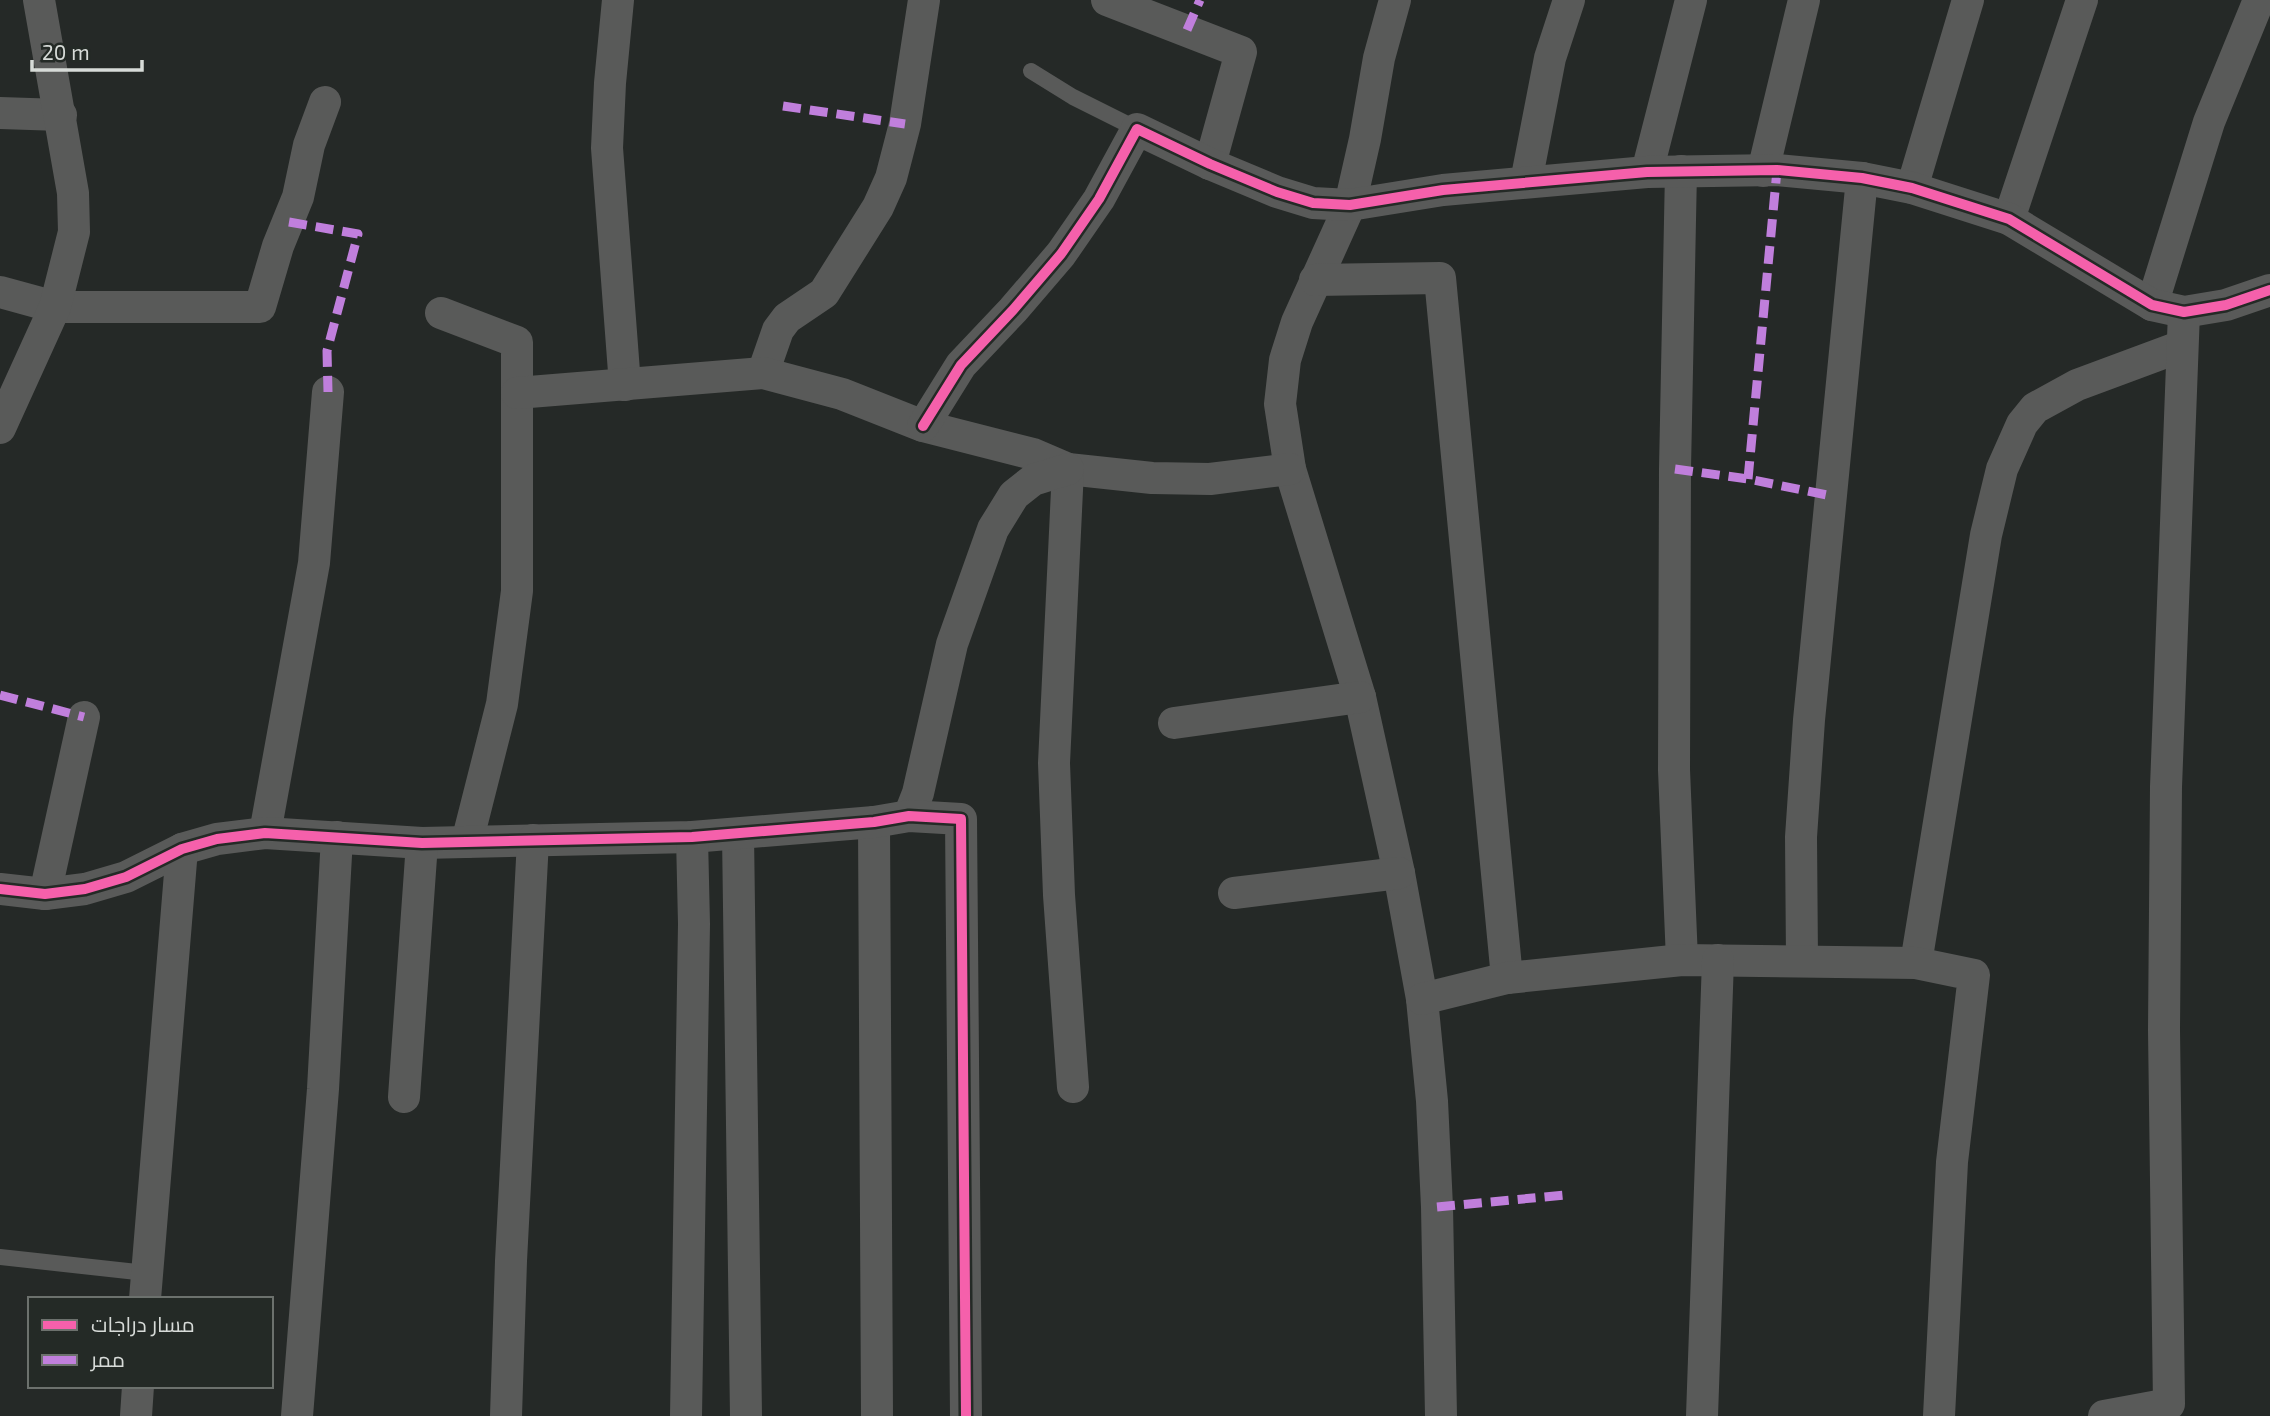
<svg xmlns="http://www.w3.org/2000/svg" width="2270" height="1416" viewBox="0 0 2270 1416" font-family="'Exo 2',Cairo,sans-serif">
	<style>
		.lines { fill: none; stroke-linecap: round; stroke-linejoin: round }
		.service { stroke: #595a59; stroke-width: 16 }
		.minor { stroke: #595a59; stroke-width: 32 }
		.quiet { stroke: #c07fdc; stroke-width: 9; stroke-dasharray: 18 9; stroke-linecap: butt }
		.cycleway-casing { stroke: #242a26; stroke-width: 15 }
		.cycleway { stroke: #f560ab; stroke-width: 10 }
	</style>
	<rect width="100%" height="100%" fill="#252927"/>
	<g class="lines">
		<g class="service">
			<polyline points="1031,71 1073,97 1137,129"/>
			<polyline points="0,1257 146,1273"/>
		</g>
		<g class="minor">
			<polyline points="618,0 610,83 607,148 625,385"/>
			<polyline points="1107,0 1241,52 1210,164"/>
			<polyline points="1395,0 1379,58 1365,139 1350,205 1297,322 1285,360 1280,404 1290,469 1360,697 1399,873 1422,999 1432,1101 1437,1207 1441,1416"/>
			<polyline points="0,113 61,115"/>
			<polyline points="1681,171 1675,469 1674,770 1682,960"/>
			<polyline points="1763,171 1804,0"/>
			<polyline points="1647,172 1691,0"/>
			<polyline points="1526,182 1550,58 1569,0"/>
			<polyline points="1912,188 1968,0"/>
			<polyline points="2009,219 2082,0"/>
			<polyline points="1315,280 1440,278 1507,978"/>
			<polyline points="0,292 55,307 260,307 278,246 298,197 309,145 325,102"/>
			<polyline points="2152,305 2209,122 2259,0"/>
			<polyline points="441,313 517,342 517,591 502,704 467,842"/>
			<polyline points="763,373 778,330 787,318 824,293 878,207 891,178 905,124 924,0"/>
			<polyline points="517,393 763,373 842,394 923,426 1033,454 1068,469 1152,478 1210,479 1290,469"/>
			<polyline points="923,426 961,365 1013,310 1061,254 1099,199 1137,129 1210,164 1277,192 1313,203 1350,205 1443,190 1647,172 1777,170 1862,178 1912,188 2009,219 2152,305 2184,312 2226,305 2270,290"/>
			<polyline points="0,428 55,307 74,232 73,193 39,0"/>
			<polyline points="1068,469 1054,763 1059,895 1073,1087"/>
			<polyline points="1174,723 1360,697"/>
			<polyline points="909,816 918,793 952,644 993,529 1014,495 1033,480 1068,469"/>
			<polyline points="874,822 877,1416"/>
			<polyline points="265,833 314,563 328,392"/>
			<polyline points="738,834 746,1416"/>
			<polyline points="0,889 45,894 85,889 126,877 182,849 217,839 265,833 422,843 692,837 874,822 909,816 961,819 966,1416"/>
			<polyline points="1234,893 1399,873"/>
			<polyline points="45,894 84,717"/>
			<polyline points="1802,960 1801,837 1809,720 1862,178"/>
			<polyline points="1916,963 1986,535 2002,469 2022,424 2035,408 2077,385 2182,346"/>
			<polyline points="1422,999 1507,978 1682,960 1916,963 1974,975 1952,1162 1939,1416"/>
			<polyline points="404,1097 422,843"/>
			<polyline points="145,1299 182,849"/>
			<polyline points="136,1416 138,1386"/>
			<polyline points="297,1416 323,1089 337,837"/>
			<polyline points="506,1416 511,1261 533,840"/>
			<polyline points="686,1416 694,924 692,837"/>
			<polyline points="1702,1416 1718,960"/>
			<polyline points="2104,1416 2169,1404 2164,1030 2166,787 2184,312"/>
		</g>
		<g class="quiet">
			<polyline points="1187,30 1200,0"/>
			<polyline points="783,106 905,124"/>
			<polyline points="289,222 358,234 327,351 328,392"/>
			<polyline points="1675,469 1748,479 1832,496"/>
			<polyline points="1748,479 1777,170"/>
			<polyline points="0,695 84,717"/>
			<polyline points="1437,1207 1565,1195"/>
		</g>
		<g class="cycleway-casing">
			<g id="cycleway">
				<polyline points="923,426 961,365 1013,310 1061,254 1099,199 1137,129 1210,164 1277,192 1313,203 1350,205 1443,190 1647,172 1777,170 1862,178 1912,188 2009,219 2152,305 2184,312 2226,305 2270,290"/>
				<polyline points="0,889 45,894 85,889 126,877 182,849 217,839 265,833 422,843 692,837 874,822 909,816 961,819 966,1416"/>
			</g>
		</g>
		<use href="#cycleway" class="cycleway"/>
	</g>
	<rect x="28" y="1297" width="245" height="91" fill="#242a26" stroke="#6c716d" stroke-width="2"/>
	<rect x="42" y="1320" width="35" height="10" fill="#f560ab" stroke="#6c716d" stroke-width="2"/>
	<text x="91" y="1332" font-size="21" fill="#d7dbd8">مسار دراجات</text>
	<rect x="42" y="1355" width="35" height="10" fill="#c07fdc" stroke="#6c716d" stroke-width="2"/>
	<text x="91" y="1367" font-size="21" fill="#d7dbd8">ممر</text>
	<path d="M32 60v10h110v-10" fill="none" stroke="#d7dbd8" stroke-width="3.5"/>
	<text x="42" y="60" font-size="21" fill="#d7dbd8" stroke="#242a26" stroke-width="5" paint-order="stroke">20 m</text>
</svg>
